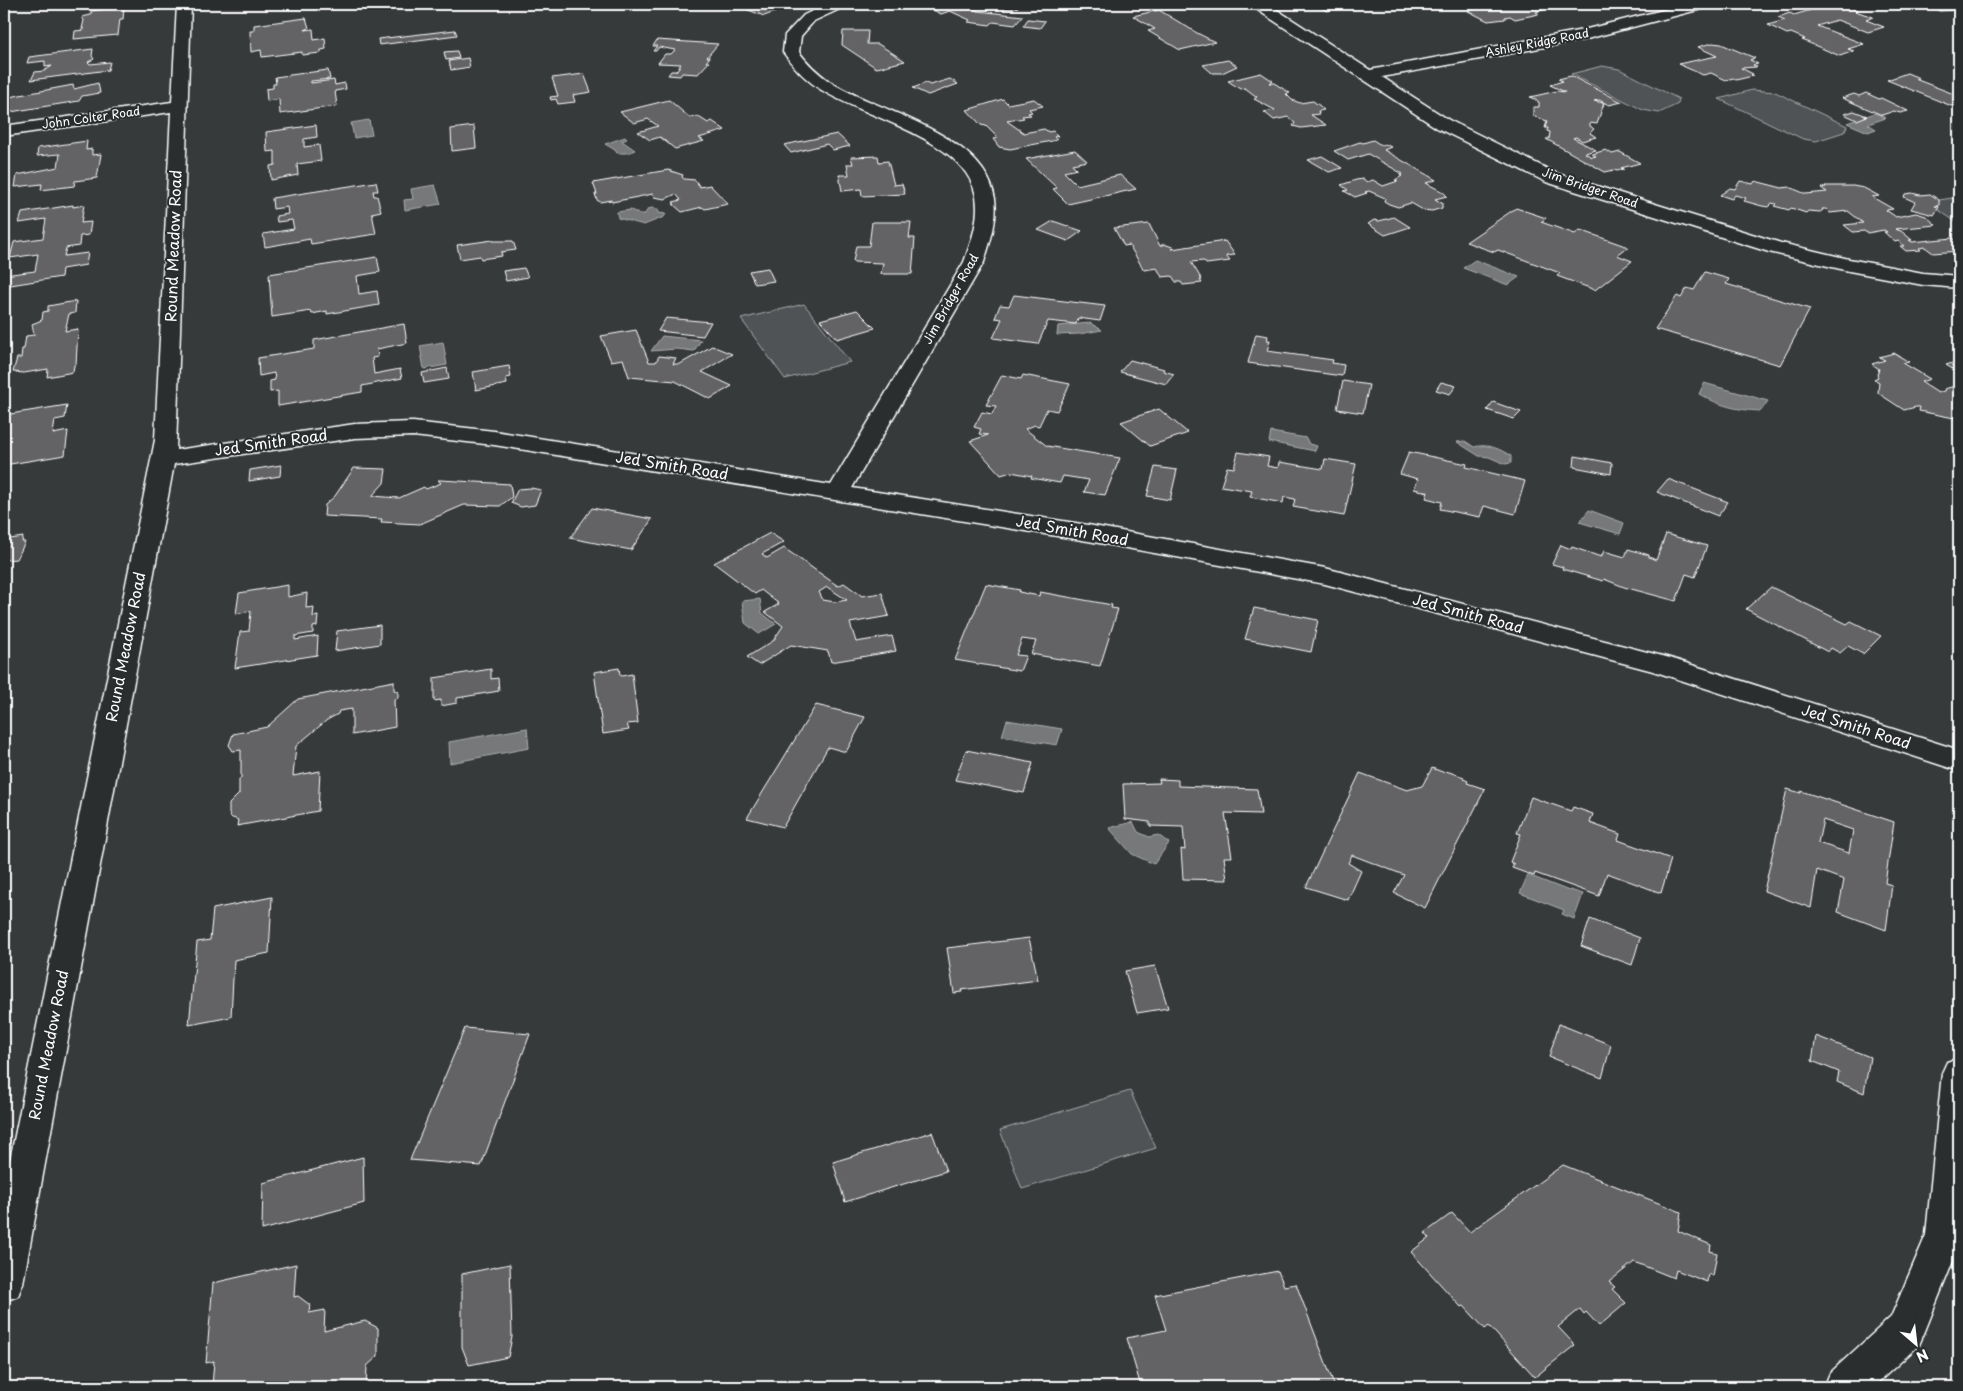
<svg xmlns="http://www.w3.org/2000/svg" width="1963" height="1391" viewBox="0 0 1963 1391" font-family="'Playpen Sans',sans-serif">
	<style>
		.green { fill: #505354; stroke: #a8a9aa }
		.water { fill: #767879; stroke: #adaeaf }
		.building { fill: #636465; stroke: #fff; fill-rule: evenodd }
		.lines { fill: none; stroke-linecap: round; stroke-linejoin: round }
		.street-casing { stroke: #fff; stroke-width: 3 }
		.street { fill: #2a2d2e; fill-rule: evenodd }
		.labels { text-anchor: middle; stroke-width: 4; stroke-linejoin: round; paint-order: stroke }
		.far-street-label { font-size: 12px; fill: #fff; stroke: #2a2d2e }
		.street-label { font-size: 15px; fill: #fff; stroke: #2a2d2e }
	</style>
	<rect width="100%" height="100%" fill="#373a3b"/>
	<filter id="ink" filterUnits="userSpaceOnUse"><feTurbulence type="fractalNoise" baseFrequency=".02" numOctaves="2"/><feDisplacementMap in="SourceGraphic" scale="10" xChannelSelector="R" yChannelSelector="G"/><feConvolveMatrix kernelMatrix="1 2 1 2 8 2 1 2 1" color-interpolation-filters="sRGB"/></filter>
	<g filter="url(#ink)">
		<g class="green">
			<polygon points="1602,66 1619,69 1679,99 1678,104 1659,113 1643,110 1571,74"/>
			<polygon points="1752,90 1775,92 1847,126 1844,132 1816,141 1803,139 1719,99"/>
			<polygon points="1959,197 1959,224 1937,209 1939,200"/>
			<polygon points="804,304 850,362 785,379 741,319"/>
			<polygon points="1130,1091 1156,1148 1022,1189 1000,1130"/>
		</g>
		<g class="water">
			<polygon points="1875,113 1886,118 1868,124 1876,129 1868,132 1847,123"/>
			<polygon points="369,120 372,135 354,138 351,123"/>
			<path d="M625 137 627 139 622 141 635 150C628 154 624 153 617 153L615 150 605 144Z"/>
			<polygon points="435,185 441,204 405,210 404,200 413,199 411,189"/>
			<polygon points="652,208 658,209 659,213 666,214 664,217 644,225 618,218 617,212 631,210 639,214 645,214 648,209"/>
			<polygon points="1475,260 1519,277 1508,285 1463,268"/>
			<polygon points="1090,323 1102,330 1079,334 1057,335 1058,326"/>
			<polygon points="662,336 701,340 694,351 677,349 651,351"/>
			<polygon points="443,342 447,365 424,369 420,346"/>
			<path d="M1704 383 1768 401 1761 411C1735 410 1721 406 1699 394Z"/>
			<polygon points="1271,432 1306,438 1309,444 1317,446 1315,451 1269,442"/>
			<path d="M1465 441 1474 447C1488 443 1500 449 1511 456V463L1505 464 1489 457 1479 456 1457 442Z"/>
			<polygon points="1589,510 1624,523 1620,534 1579,522"/>
			<polygon points="760,599 762,613 776,624 759,634 745,623 742,601"/>
			<polygon points="1007,720 1062,729 1057,745 1002,736"/>
			<polygon points="527,728 529,748 450,763 449,742"/>
			<polygon points="1133,822 1138,832 1149,837 1158,835 1169,843 1154,864 1132,854 1109,828"/>
			<polygon points="1528,875 1569,891 1570,890 1583,894 1574,919 1562,914 1564,910 1520,893"/>
		</g>
		<g class="building">
			<polygon points="726,4 781,4 789,7 764,16 738,6 734,7"/>
			<polygon points="921,4 962,4 978,11 1023,16 1015,25 993,22 990,25 968,22 970,20 950,11 941,14"/>
			<polygon points="1005,4 1016,4 1018,7 1010,9 1002,8 1001,5"/>
			<polygon points="1313,4 1352,4 1327,11"/>
			<polygon points="1478,4 1556,4 1559,5 1536,12 1539,14 1515,19 1510,16 1505,17 1505,19 1488,21 1468,11 1487,6"/>
			<polygon points="1831,4 1840,4 1857,10 1855,11 1873,17 1866,20 1884,27 1868,32 1837,20 1817,26 1864,44 1848,49 1854,51 1840,56 1802,40 1805,39 1791,33 1787,34 1768,25 1785,20 1778,17 1790,13 1794,15"/>
			<polygon points="1929,4 1959,4 1959,10 1939,11"/>
			<polygon points="124,7 123,19 120,19 118,35 74,39 75,31 84,30 84,28 82,29 84,20 82,17 91,15 91,11"/>
			<polygon points="1159,10 1197,33 1215,42 1180,50 1148,31 1155,29 1133,16"/>
			<polygon points="306,18 309,28 305,30 313,29 314,40 325,38 326,49 321,50 321,53 302,55 302,52 262,57 261,50 251,52 250,31 254,31 254,25"/>
			<polygon points="1028,19 1045,21 1040,28 1023,26"/>
			<polygon points="455,30 457,35 379,45 378,39"/>
			<polygon points="843,31 868,31 867,44 878,44 905,61 877,68 875,67 842,45"/>
			<polygon points="657,40 718,44 707,57 710,57 706,62 709,62 698,74 682,73 680,76 668,75 671,71 676,71 681,64 658,63 665,54 671,54 675,50 659,47 656,51 653,51 657,46 653,46"/>
			<polygon points="1712,43 1721,44 1755,58 1750,60 1758,64 1753,65 1757,67 1741,68 1753,74 1751,75 1753,76 1736,80 1733,78 1726,80 1711,73 1703,75 1678,64 1717,56 1698,47"/>
			<polygon points="93,49 92,56 94,59 88,62 90,64 110,62 108,70 31,80 35,72 44,71 52,66 45,67 45,61 27,63 29,57"/>
			<polygon points="457,51 459,58 446,60 444,52"/>
			<polygon points="468,58 470,67 451,70 449,61"/>
			<polygon points="1228,60 1237,66 1222,73 1212,73 1203,65"/>
			<polygon points="328,70 330,79 311,81 311,83 334,80 335,85 345,83 346,89 335,91 337,106 280,114 279,99 267,101 266,89 273,88 273,84 276,84 275,77"/>
			<polygon points="1261,73 1273,81 1269,83 1274,83 1290,93 1286,94 1292,100 1300,103 1313,101 1320,106 1324,110 1318,111 1319,114 1311,115 1326,125 1301,128 1293,126 1295,123 1288,117 1274,120 1264,112 1275,110 1254,99 1257,97 1245,88 1240,89 1228,81"/>
			<polygon points="1907,73 1919,78 1915,79 1959,96 1959,105 1954,107 1887,80"/>
			<polygon points="584,74 591,92 573,95 575,102 558,104 556,99 551,100 550,97 558,96 552,78"/>
			<polygon points="1571,76 1622,102 1609,105 1599,100 1594,101 1604,103 1597,124 1590,123 1590,126 1594,129 1590,133 1596,137 1582,141 1576,137 1573,138 1596,150 1585,153 1592,157 1596,156 1592,154 1606,150 1612,154 1620,152 1640,163 1621,168 1624,169 1617,171 1614,170 1605,172 1546,139 1549,139 1550,132 1547,131 1548,128 1545,128 1547,121 1533,116 1533,107 1539,107 1539,102 1530,97 1557,91 1565,92 1550,85 1563,81 1558,79"/>
			<polygon points="950,79 958,84 928,95 913,88 926,83 930,85"/>
			<polygon points="98,83 100,93 82,96 79,101 4,113 4,98 73,85 74,89"/>
			<polygon points="1866,93 1879,99 1881,98 1908,111 1900,113 1894,111 1882,115 1842,98 1854,94 1859,96"/>
			<polygon points="1003,99 1008,104 1034,99 1043,106 1029,109 1032,112 1028,113 1031,115 1022,116 1024,118 1007,121 1024,133 1044,129 1049,132 1053,131 1058,136 1054,137 1057,140 1010,149 999,147 993,139 998,138 986,126 981,125 967,110"/>
			<polygon points="669,100 690,118 697,116 708,123 712,121 725,130 699,138 704,141 675,149 660,137 650,140 638,132 658,126 648,119 634,123 620,112"/>
			<polygon points="1854,111 1867,116 1857,120 1844,114"/>
			<polygon points="316,125 317,137 304,139 304,147 319,145 321,161 297,164 298,175 271,180 270,166 275,165 275,151 267,152 266,132"/>
			<polygon points="474,126 476,148 452,151 451,129"/>
			<polygon points="837,134 850,146 833,150 827,144 791,153 784,145"/>
			<polygon points="1373,140 1381,145 1385,144 1391,147 1384,150 1436,180 1426,183 1443,192 1447,196 1435,199 1442,203 1442,208 1432,211 1423,210 1411,203 1398,207 1389,204 1384,201 1385,198 1369,191 1365,192 1367,193 1355,197 1344,191 1348,190 1341,185 1356,180 1363,179 1367,182 1373,180 1383,186 1398,181 1395,180 1402,176 1400,175 1403,174 1368,154 1348,160 1334,151 1360,142 1363,143"/>
			<polygon points="87,141 86,150 92,149 92,155 101,154 97,178 75,181 74,186 41,190 42,184 15,187 17,175 58,167 60,154 37,156 38,148"/>
			<polygon points="1075,150 1087,161 1072,164 1077,169 1064,172 1077,185 1120,175 1136,189 1068,204 1053,189 1057,188 1026,159"/>
			<polygon points="878,156 879,162 888,161 894,185 902,184 905,194 862,196 861,189 842,191 839,175 849,175 847,164 853,164 851,157"/>
			<polygon points="1322,156 1342,168 1329,172 1308,160"/>
			<polygon points="668,170 683,175 682,177 684,179 695,180 700,187 710,185 728,204 705,209 702,207 682,212 673,204 675,204 673,202 681,200 676,194 665,199 654,197 653,194 612,202 611,200 600,202 597,200 595,194 597,194 593,183"/>
			<polygon points="1740,181 1753,184 1755,181 1782,188 1789,187 1806,194 1827,192 1821,188 1826,187 1825,186 1853,186 1864,188 1879,196 1872,197 1893,209 1886,210 1896,217 1916,213 1926,216 1936,225 1895,229 1901,231 1912,240 1909,240 1912,242 1953,238 1959,243 1959,251 1933,253 1925,247 1919,248 1921,250 1906,251 1900,246 1904,246 1898,241 1895,242 1884,232 1887,232 1884,230 1867,233 1864,231 1853,232 1844,225 1863,223 1848,211 1830,213 1826,209 1822,209 1823,210 1820,212 1808,211 1806,213 1791,208 1789,210 1774,206 1776,204 1772,203 1768,207 1762,206 1744,201 1746,198 1735,195 1732,199 1720,195 1730,188 1735,189"/>
			<polygon points="376,182 378,191 373,191 374,196 377,196 381,211 372,213 376,234 311,244 310,239 265,247 263,234 294,229 292,220 277,222 276,216 288,214 287,207 273,209 272,198"/>
			<polygon points="1912,193 1920,195 1930,194 1939,200 1939,206 1935,206 1939,207 1934,215 1911,209 1915,202 1904,197 1905,194"/>
			<polygon points="73,205 73,207 84,205 81,223 91,222 89,235 80,236 79,246 66,248 64,256 88,253 86,265 62,269 61,277 4,286 4,275 35,271 38,254 10,258 14,242 43,238 46,219 19,223 22,213"/>
			<polygon points="1516,208 1546,218 1541,222 1575,234 1580,230 1628,247 1617,255 1632,261 1595,290 1557,276 1560,273 1498,250 1494,252 1466,242"/>
			<polygon points="1394,217 1410,227 1385,235 1368,224 1374,220 1379,221"/>
			<polygon points="1053,221 1082,231 1068,241 1038,230"/>
			<polygon points="872,222 911,222 909,238 915,238 912,274 881,274 883,263 853,262 856,246 869,246"/>
			<polygon points="1149,224 1160,246 1164,244 1175,248 1172,249 1225,241 1235,255 1226,256 1230,261 1206,264 1204,261 1191,262 1202,280 1200,280 1202,283 1183,285 1181,282 1176,282 1172,276 1162,277 1157,268 1144,270 1129,245 1124,246 1114,228"/>
			<polygon points="493,240 493,241 513,241 516,250 501,252 502,256 481,259 480,256 460,259 457,245"/>
			<polygon points="377,257 380,272 357,276 359,294 377,291 379,305 327,314 327,311 312,314 311,311 272,317 269,274"/>
			<polygon points="524,268 528,277 506,281 503,271"/>
			<polygon points="768,268 774,281 755,284 749,271"/>
			<polygon points="1705,272 1729,279 1726,284 1810,309 1780,365 1655,329 1677,296 1681,298 1687,288 1694,290"/>
			<polygon points="1014,295 1105,306 1100,321 1078,318 1076,324 1048,321 1038,344 993,338 1002,319 995,318 1000,305 1009,306"/>
			<polygon points="76,301 75,313 69,314 65,331 78,329 76,364 74,365 73,372 47,377 48,369 24,373 13,372 17,358 21,358 22,349 24,349 26,336 34,335 32,324 42,320 43,312 48,311 48,306"/>
			<polygon points="857,310 875,328 837,339 820,320"/>
			<polygon points="666,318 711,322 703,336 658,331"/>
			<polygon points="404,324 407,343 377,349 378,357 372,358 374,374 400,369 402,378 362,386 362,392 278,406 278,391 270,392 270,381 275,380 274,373 259,376 258,358 314,349 314,340"/>
			<polygon points="636,330 649,362 656,362 659,356 676,358 673,364 680,364 712,346 732,354 702,372 732,386 710,399 675,381 629,377 623,359 611,361 601,336"/>
			<polygon points="1256,334 1268,336 1267,340 1270,340 1267,351 1333,360 1332,363 1344,365 1342,376 1248,363"/>
			<polygon points="1894,353 1909,362 1903,363 1930,379 1921,382 1938,393 1946,390 1944,389 1959,385 1959,388 1952,390 1959,395 1959,419 1919,411 1920,407 1916,407 1904,410 1878,393 1879,382 1874,379 1878,377 1877,375 1879,369 1872,364 1885,360 1879,357"/>
			<polygon points="1130,360 1164,369 1163,371 1174,374 1166,384 1120,372"/>
			<polygon points="1959,361 1959,373 1946,365"/>
			<polygon points="509,366 511,377 506,378 507,384 476,390 473,372"/>
			<polygon points="447,368 449,379 424,383 422,373"/>
			<polygon points="1002,375 1021,379 1023,375 1070,384 1057,411 1047,409 1039,426 1035,425 1025,429 1047,446 1120,458 1105,495 1084,492 1089,480 1063,476 1060,483 1031,478 1032,476 1011,472 1001,475 970,441 988,435 979,434 981,429 974,427 982,412 992,414 996,406 986,405"/>
			<polygon points="1343,381 1369,385 1363,413 1337,409"/>
			<polygon points="1441,382 1456,386 1450,394 1436,390"/>
			<polygon points="1493,402 1521,412 1514,419 1487,410"/>
			<polygon points="67,405 65,418 55,420 53,434 68,431 65,455 4,465 4,415"/>
			<polygon points="1159,409 1188,433 1150,446 1121,422"/>
			<polygon points="1238,452 1269,457 1267,466 1278,468 1279,462 1323,469 1325,459 1356,464 1344,516 1293,507 1295,499 1284,497 1283,503 1250,497 1252,491 1221,486 1227,467 1234,468"/>
			<polygon points="1409,452 1467,464 1466,467 1525,481 1515,514 1484,506 1480,517 1440,509 1442,502 1426,498 1428,492 1414,489 1418,479 1400,474"/>
			<polygon points="1575,456 1612,463 1611,474 1574,467"/>
			<polygon points="281,465 280,476 249,481 250,470"/>
			<polygon points="1155,467 1177,470 1170,500 1147,496"/>
			<polygon points="354,468 386,469 384,483 372,496 399,498 424,487 426,489 441,483 438,480 441,480 510,484 512,497 500,506 464,505 420,524 381,522 382,519 324,516 325,505 335,496"/>
			<polygon points="1668,479 1728,502 1718,516 1657,492"/>
			<polygon points="531,488 541,490 535,505 521,507 511,503 518,489"/>
			<polygon points="592,508 652,519 631,550 570,538"/>
			<path d="M770 533 784 542 762 554 767 558 784 548 838 586 844 583 862 596 882 593 889 616 850 623 856 642 892 636 896 651 831 662 828 651 791 645 759 665 747 657 773 641 783 626 765 612 779 604 761 590 755 594 714 563ZM827 587 847 600 835 602 823 600 819 592Z"/>
			<polygon points="1666,534 1707,546 1695,577 1686,574 1676,601 1624,587 1604,579 1603,581 1562,569 1563,567 1552,564 1561,545 1571,549 1572,547 1601,557 1604,551 1625,557 1628,549 1649,555 1649,557 1656,560"/>
			<polygon points="23,537 22,542 25,542 17,559 4,560 4,540"/>
			<polygon points="986,584 1020,590 1019,592 1039,596 1040,592 1112,605 1111,608 1118,609 1100,666 1031,654 1036,641 1022,639 1016,655 1026,656 1020,671 955,660"/>
			<polygon points="288,585 288,597 307,593 306,608 314,607 313,617 318,616 317,626 313,627 313,633 295,636 295,640 318,636 317,655 235,668 240,632 249,631 251,611 236,614 239,593"/>
			<polygon points="1771,587 1847,624 1851,621 1881,636 1863,654 1848,646 1840,653 1831,648 1828,652 1746,609"/>
			<polygon points="1254,608 1318,620 1311,652 1245,639"/>
			<polygon points="380,625 380,644 335,651 337,631"/>
			<polygon points="619,668 620,675 622,676 632,674 638,723 627,724 629,730 603,734 594,672"/>
			<polygon points="491,669 491,679 498,678 499,691 457,698 457,703 441,706 441,700 434,701 434,678"/>
			<polygon points="394,681 394,690 398,692 398,698 394,700 395,727 352,735 352,709 339,711 338,714 327,720 296,746 293,776 320,771 318,811 237,826 238,820 230,817 229,813 229,804 239,794 239,779 241,778 241,750 233,751 229,745 233,734 267,727 298,699"/>
			<polygon points="816,705 865,717 846,752 828,747 783,827 747,818"/>
			<polygon points="966,750 1033,763 1024,793 955,780"/>
			<polygon points="1432,768 1445,773 1446,771 1464,777 1463,779 1468,781 1467,783 1485,789 1425,908 1394,893 1404,875 1352,855 1348,863 1361,871 1348,900 1306,887 1360,773 1407,790 1422,786"/>
			<polygon points="1159,779 1178,780 1178,786 1257,789 1261,814 1225,813 1232,857 1224,857 1227,880 1183,879 1181,849 1185,850 1183,827 1150,826 1150,822 1125,819 1123,784 1160,783"/>
			<path d="M1787 789 1801 793V791L1894 822 1885 883 1892 885 1886 930 1838 912 1844 880 1817 870 1811 908 1764 891ZM1823 820 1853 830 1849 853 1818 843Z"/>
			<polygon points="1531,797 1571,811 1573,807 1593,814 1590,823 1620,834 1618,840 1671,859 1661,893 1607,873 1599,896 1535,873 1534,876 1512,868 1514,864 1510,862 1521,834 1517,833"/>
			<polygon points="272,897 269,953 234,960 231,1017 189,1025 197,942 210,940 213,909"/>
			<polygon points="1590,919 1640,938 1632,965 1581,946"/>
			<polygon points="1029,938 1038,980 961,990 962,992 954,993 947,948"/>
			<polygon points="1155,966 1168,1008 1137,1013 1125,971"/>
			<polygon points="1559,1024 1611,1045 1602,1078 1549,1057"/>
			<polygon points="465,1028 530,1034 481,1166 410,1160"/>
			<polygon points="1816,1036 1870,1057 1864,1093 1837,1082 1839,1072 1812,1061"/>
			<polygon points="932,1132 946,1171 845,1202 833,1162"/>
			<polygon points="363,1157 364,1203 262,1230 263,1183"/>
			<polygon points="1563,1165 1681,1212 1678,1231 1711,1245 1710,1251 1717,1253 1713,1276 1708,1274 1707,1282 1676,1270 1674,1278 1634,1262 1609,1282 1615,1287 1612,1289 1626,1303 1599,1326 1586,1312 1584,1314 1580,1309 1558,1327 1575,1345 1535,1377 1489,1326 1485,1329 1464,1306 1461,1307 1411,1252 1429,1238 1425,1233 1452,1213 1470,1232"/>
			<polygon points="296,1264 294,1297 298,1296 310,1305 309,1313 325,1310 324,1331 365,1321 378,1328 378,1356 367,1366 366,1387 212,1387 214,1361 206,1363 213,1283"/>
			<polygon points="510,1264 512,1337 508,1357 469,1365 462,1347 462,1274"/>
			<polygon points="1278,1271 1284,1286 1296,1284 1335,1387 1141,1387 1127,1338 1166,1330 1155,1295"/>
		</g>
		<g class="lines">
			<g class="street-casing">
				<g id="street">
					<path d="M177 4H191L176 450 355 424 413 422 494 431 831 485 964 262C972 240 981 215 975 192 961 136 858 116 817 87 804 78 792 65 783 52L785 35 804 15 827 4H846L844 7 814 21 801 36 799 52C807 63 818 73 829 81 876 112 985 132 995 199 998 220 990 242 984 262L852 488 1088 525 1325 568 1670 658 1959 750V771L1653 671 1325 584 1088 541 494 445 413 436 355 438 174 464 23 1283 18 1296 4 1301V1190L155 440 171 112 4 136V126L172 102Z"/>
					<polygon points="1251,4 1268,4 1370,70 1583,30 1687,4 1711,4 1709,7 1583,40 1382,77 1449,120 1558,174 1781,243 1849,259 1923,273 1959,276 1959,288 1923,285 1849,271 1769,252 1546,182 1437,128 1253,7"/>
					<polygon points="1959,1058 1959,1246 1925,1331 1919,1345 1873,1387 1824,1387 1830,1373 1891,1317 1926,1235 1942,1073 1947,1062"/>
				</g>
			</g>
			<use href="#street" class="street"/>
		</g>
	</g>
	<g class="labels">
		<g class="far-street-label">
			<text transform="translate(1537 43) rotate(-11)" y="4">Ashley Ridge Road</text>
			<text transform="translate(91 118) rotate(-8)" y="4">John Colter Road</text>
			<text transform="translate(1590 188) rotate(19)" y="4">Jim Bridger Road</text>
			<text transform="translate(951 299) rotate(-61)" y="4">Jim Bridger Road</text>
		</g>
		<g class="street-label">
			<text transform="translate(174 246) rotate(-88)" y="5">Round Meadow Road</text>
			<text transform="translate(271 443) rotate(-8)" y="5">Jed Smith Road</text>
			<text transform="translate(672 466) rotate(9)" y="5">Jed Smith Road</text>
			<text transform="translate(1072 531) rotate(10)" y="5">Jed Smith Road</text>
			<text transform="translate(1468 614) rotate(15)" y="5">Jed Smith Road</text>
			<text transform="translate(126 647) rotate(-79)" y="5">Round Meadow Road</text>
			<text transform="translate(1856 727) rotate(18)" y="5">Jed Smith Road</text>
			<text transform="translate(49 1045) rotate(-79)" y="5">Round Meadow Road</text>
		</g>
	</g>
	<rect width="1963" height="1391" fill="none" stroke="#2a2d2e" stroke-width="20"/>
	<rect x="10" y="10" width="1943" height="1371" fill="none" stroke="#fff" stroke-width="2" filter="url(#ink)"/>
	<g transform="translate(1916 1344) rotate(152)" stroke="#2a2d2e" stroke-width="4" paint-order="stroke">
	<path d="M0-4L9 19L0 12L-9 19Z" fill="#ffffff"/>
	<text y="-8" font-size="14" font-weight="bold" text-anchor="middle" fill="#ffffff">N</text>
	</g>
</svg>
